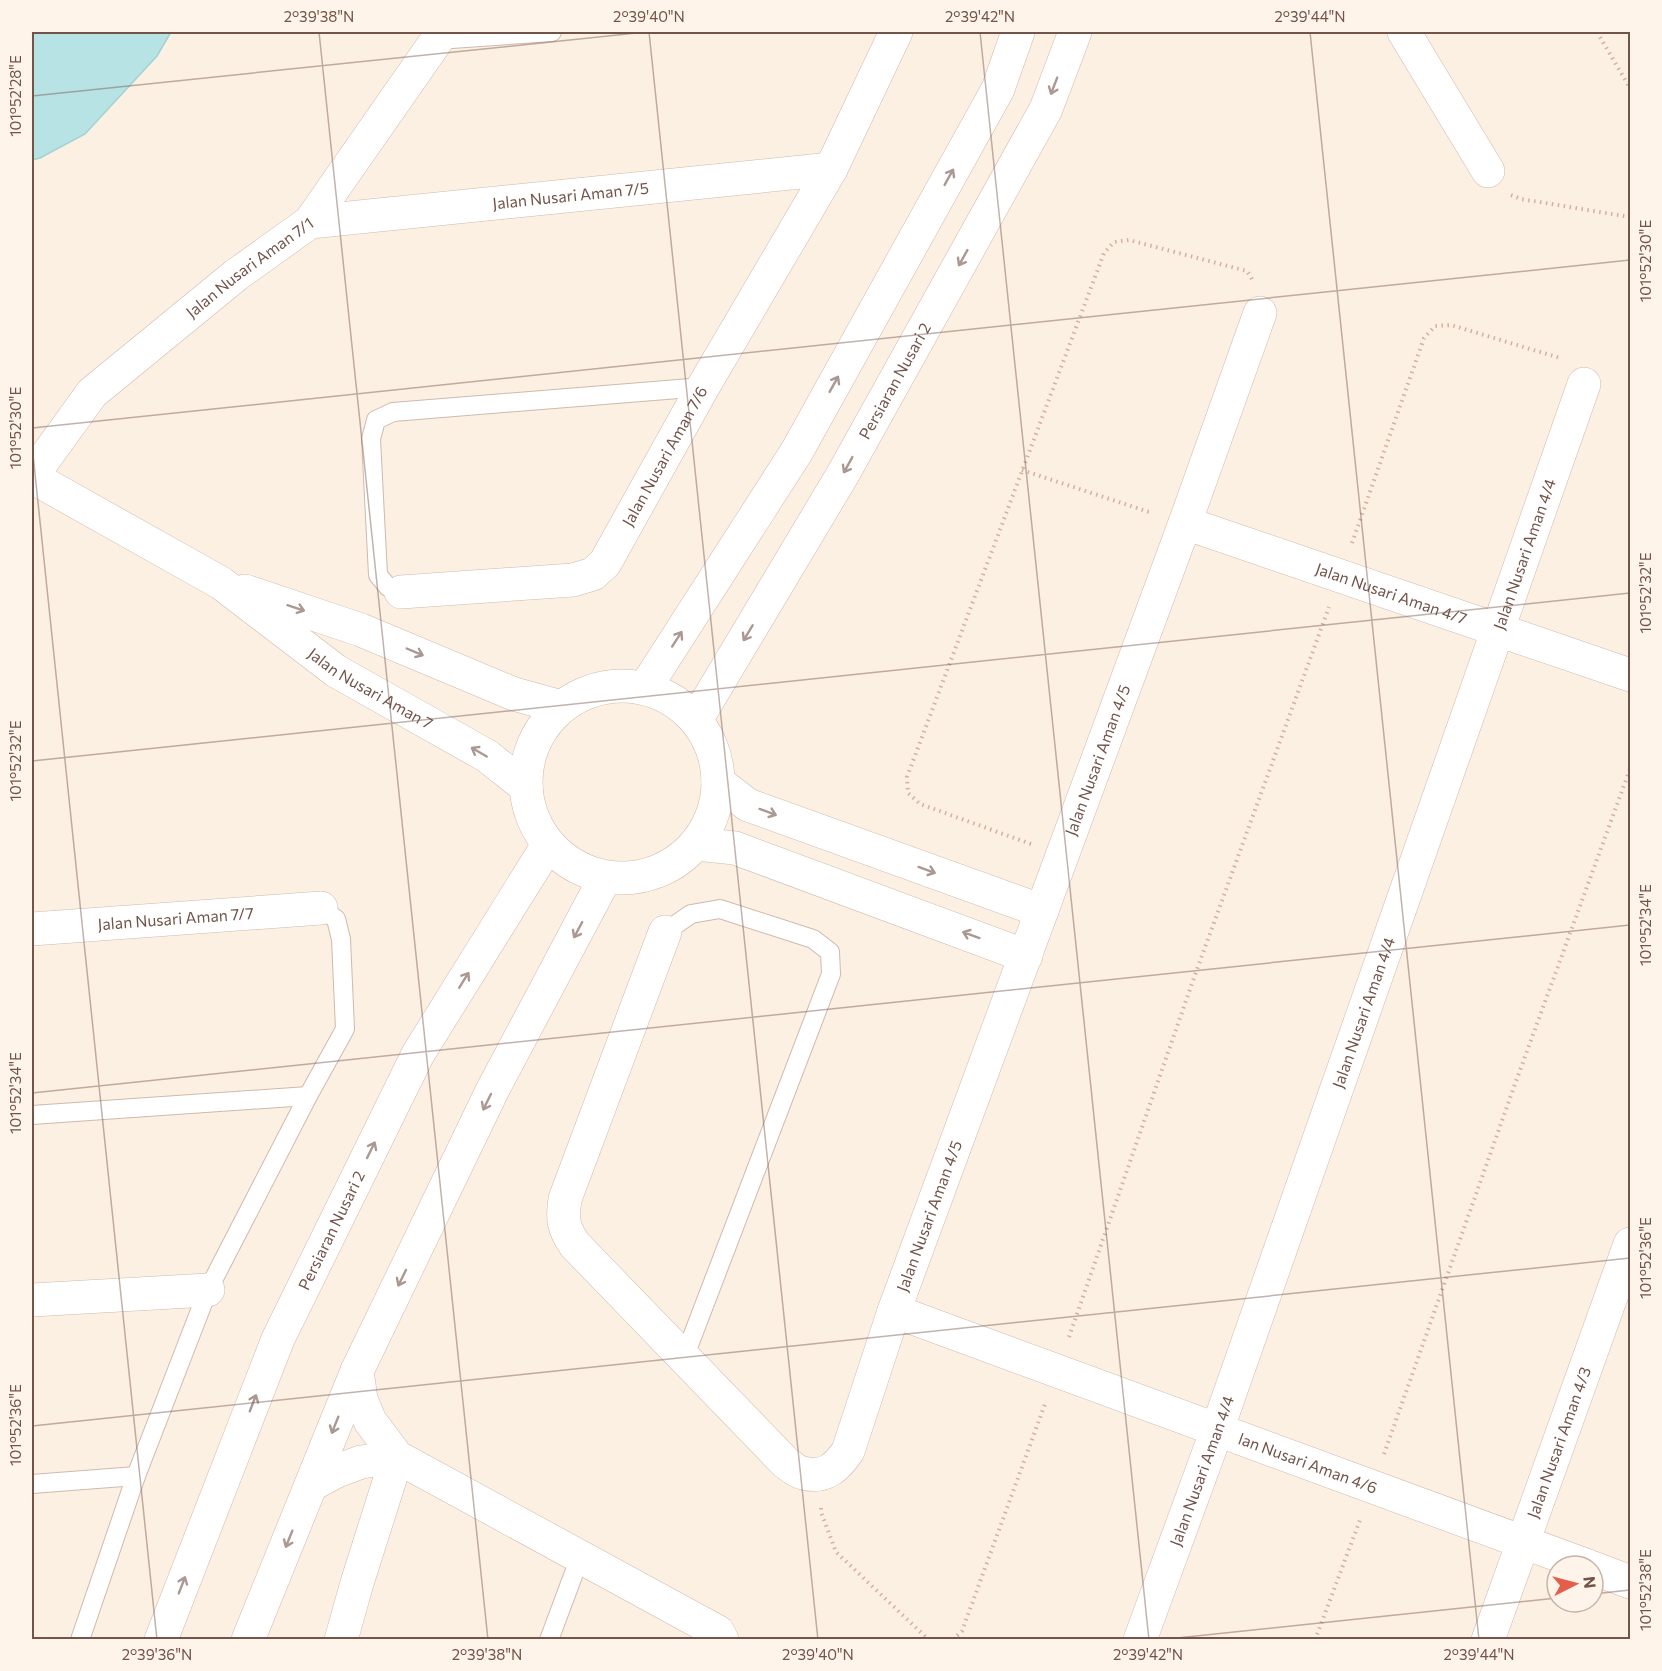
<svg xmlns="http://www.w3.org/2000/svg" width="1662" height="1671" viewBox="0 0 1662 1671" font-family="Commissioner,sans-serif">
	<style>
		.water { fill: #b8e3e5; stroke: #9fd3d6; stroke-width: 1.5 }
		.lines { fill: none; stroke-linecap: round; stroke-linejoin: round }
		.lane-casing { stroke: #cfb9ad; stroke-width: 20 }
		.street-casing { stroke: #cfb9ad; stroke-width: 34 }
		.secondary-casing { stroke: #d2b8aa; stroke-width: 34 }
		.path { stroke: #d5af9f; stroke-width: 4; stroke-dasharray: 1.5 4.5; stroke-linecap: butt }
		.lane { stroke: #fff; stroke-width: 18 }
		.street { stroke: #fff; stroke-width: 33 }
		.secondary { stroke: #fff; stroke-width: 33 }
		.oneway { stroke: #ab9892 }
		.ticks { fill: none; stroke: #73544a; stroke-width: 1.5; stroke-opacity: 0.45 }
		.labels { text-anchor: middle; stroke-width: 5; stroke-linejoin: round; paint-order: stroke }
		.street-label { font-size: 16px; fill: #73544a; stroke: #fff4e9 }
		.neatline { fill: none; stroke: #73544a; stroke-width: 2 }
		.ticks-label { font-size: 15px; text-anchor: middle; fill: #73544a }
	</style>
	<rect width="100%" height="100%" fill="#fcf0e3"/>
	<polygon class="water" points="32,32 171,32 157,56 85,134 40,158 32,160"/>
	<g class="lines">
		<g class="lane-casing">
			<g id="lane">
				<polyline points="437,40 552,32"/>
				<polyline points="401,592 388,587 378,575 371,439 376,420 393,412 703,387"/>
				<polyline points="665,932 691,914 720,909 813,939 830,952 831,974 684,1358"/>
				<polyline points="32,1115 308,1096"/>
				<polyline points="32,1484 136,1476"/>
				<polyline points="80,1640 136,1476 208,1290 308,1096 345,1029 341,939 336,919 321,908"/>
				<polyline points="549,1640 580,1557"/>
			</g>
		</g>
		<g class="street-casing">
			<g id="street">
				<polyline points="1404,32 1488,171"/>
				<path id="s1" d="M310 222 831 169"/>
				<path id="s2" d="M32 476 92 393 236 275 310 222 437 40 440 32"/>
				<path id="s3" d="M32 477 221 583 336 671 487 756 526 787"/>
				<path id="s4" d="M1185 523 1630 675"/>
				<polyline points="245,591 361,630 514,694 561,707"/>
				<path id="s5" d="M401 592 573 580 593 574 605 563 703 387 831 169 896 32"/>
				<polyline points="718,782 748,805 1042,911"/>
				<polyline points="696,844 735,848 1026,956"/>
				<path id="s6" d="M32 929 321 908"/>
				<path id="s7" d="M665 932 565 1199C562 1219 563 1228 575 1245L786 1463C791 1466 797 1472 803 1473 825 1479 837 1467 848 1451L894 1311 1185 523 1260 313"/>
				<polyline points="32,1300 208,1290"/>
				<path id="s8" d="M894 1311 1588 1566"/>
				<polyline points="357,1371 361,1399 370,1421 397,1457 718,1632 722,1640"/>
				<polyline points="311,1485 337,1471 361,1462 397,1457"/>
				<polyline points="1593,1568 1630,1582"/>
				<polyline points="341,1640 357,1583 397,1457"/>
				<path id="s9" d="M1140 1640 1217 1430 1584 384"/>
				<path id="s10" d="M1488 1640 1630 1244"/>
			</g>
		</g>
		<g class="secondary-casing">
			<g id="secondary">
				<circle cx="622" cy="782" r="96"/>
				<polyline points="645,688 797,451 998,89 1018,32"/>
				<path id="s11" d="M696 720 843 474 1046 109 1075 32"/>
				<path id="s12" d="M161 1640 278 1339 418 1054 548 845"/>
				<polyline points="248,1640 357,1371 492,1091 605,878"/>
			</g>
		</g>
		<g class="path">
			<polyline points="1597,32 1630,88"/>
			<polyline points="1511,195 1521,199 1630,217"/>
			<polyline points="1022,470 1152,513"/>
			<polyline points="1352,543 1424,338 1435,326 1451,325 1560,358"/>
			<polyline points="1031,844 920,804 908,793 907,777 1104,253 1114,242 1129,240 1247,271 1252,279"/>
			<polyline points="1069,1337 1196,972 1329,607"/>
			<polyline points="1384,1454 1515,1084 1630,769"/>
			<polyline points="821,1508 821,1512 836,1552 929,1640"/>
			<polyline points="953,1640 962,1631 1045,1404"/>
			<polyline points="1315,1640 1360,1520"/>
		</g>
		<use href="#lane" class="lane"/>
		<use href="#street" class="street"/>
		<use href="#secondary" class="secondary"/>
	</g>
	<defs><path id="oneway-shaft" d="M-6 0H5M1.5-3L5.5 0L1.5 3" fill="none" stroke-width="1.6" stroke-linecap="round" stroke-linejoin="round" transform="scale(1.5)"/></defs>
	<g class="oneway">
		<use href="#oneway-shaft" transform="translate(1054 86) rotate(111)"/>
		<use href="#oneway-shaft" transform="translate(949 177) rotate(-61)"/>
		<use href="#oneway-shaft" transform="translate(963 258) rotate(119)"/>
		<use href="#oneway-shaft" transform="translate(834 384) rotate(-61)"/>
		<use href="#oneway-shaft" transform="translate(848 465) rotate(119)"/>
		<use href="#oneway-shaft" transform="translate(296 608) rotate(18)"/>
		<use href="#oneway-shaft" transform="translate(748 633) rotate(121)"/>
		<use href="#oneway-shaft" transform="translate(677 639) rotate(-57)"/>
		<use href="#oneway-shaft" transform="translate(415 652) rotate(23)"/>
		<use href="#oneway-shaft" transform="translate(479 752) rotate(-150)"/>
		<use href="#oneway-shaft" transform="translate(768 812) rotate(20)"/>
		<use href="#oneway-shaft" transform="translate(927 870) rotate(20)"/>
		<use href="#oneway-shaft" transform="translate(578 930) rotate(118)"/>
		<use href="#oneway-shaft" transform="translate(971 935) rotate(-160)"/>
		<use href="#oneway-shaft" transform="translate(464 980) rotate(-58)"/>
		<use href="#oneway-shaft" transform="translate(487 1102) rotate(116)"/>
		<use href="#oneway-shaft" transform="translate(371 1150) rotate(-64)"/>
		<use href="#oneway-shaft" transform="translate(402 1278) rotate(116)"/>
		<use href="#oneway-shaft" transform="translate(253 1403) rotate(-69)"/>
		<use href="#oneway-shaft" transform="translate(335 1425) rotate(112)"/>
		<use href="#oneway-shaft" transform="translate(289 1539) rotate(112)"/>
		<use href="#oneway-shaft" transform="translate(182 1585) rotate(-69)"/>
	</g>
	<path class="ticks" d="M319 32 488 1640M649 32 818 1640M980 32 1149 1640M1310 32 1479 1640M32 96 646 32M32 428 1630 260M32 445 157 1640M32 761 1630 593M32 1093 1630 925M32 1426 1630 1258M1593 1594 1630 1590M1158 1640 1557 1598"/>
	<g class="labels">
		<g class="street-label">
			<text dy="6" stroke="none"><textPath href="#s1" startOffset="262">Jalan Nusari Aman 7/5</textPath></text>
			<text dy="6" stroke="none"><textPath href="#s2" startOffset="304">Jalan Nusari Aman 7/1</textPath></text>
			<text dy="6" stroke="none"><textPath href="#s11" startOffset="393">Persiaran Nusari 2</textPath></text>
			<text dy="6" stroke="none"><textPath href="#s5" startOffset="332">Jalan Nusari Aman 7/6</textPath></text>
			<text dy="6" stroke="none"><textPath href="#s9" startOffset="1152">Jalan Nusari Aman 4/4</textPath></text>
			<text dy="6" stroke="none"><textPath href="#s4" startOffset="218">Jalan Nusari Aman 4/7</textPath></text>
			<text dy="6" stroke="none"><textPath href="#s3" startOffset="400">Jalan Nusari Aman 7</textPath></text>
			<text dy="6" stroke="none"><textPath href="#s7" startOffset="1446">Jalan Nusari Aman 4/5</textPath></text>
			<text dy="6" stroke="none"><textPath href="#s6" startOffset="144">Jalan Nusari Aman 7/7</textPath></text>
			<text dy="6" stroke="none"><textPath href="#s9" startOffset="666">Jalan Nusari Aman 4/4</textPath></text>
			<text dy="6" stroke="none"><textPath href="#s7" startOffset="960">Jalan Nusari Aman 4/5</textPath></text>
			<text dy="6" stroke="none"><textPath href="#s12" startOffset="444">Persiaran Nusari 2</textPath></text>
			<text dy="6" stroke="none"><textPath href="#s10" startOffset="210">Jalan Nusari Aman 4/3</textPath></text>
			<text dy="6" stroke="none"><textPath href="#s8" startOffset="441">lan Nusari Aman 4/6</textPath></text>
			<text dy="6" stroke="none"><textPath href="#s9" startOffset="180">Jalan Nusari Aman 4/4</textPath></text>
		</g>
	</g>
	<rect width="1662" height="1671" fill="none" stroke="#fff4e9" stroke-width="66"/>
	<g transform="translate(1575 1584) rotate(84)"><circle r="28" fill="#fff4e9" stroke="#c7b4a9" stroke-width="1.5"/>
	<path d="M0-4.5L10 22L0 15L-10 22Z" fill="#e45e4a"/>
	<text y="-9" font-size="16" font-weight="bold" text-anchor="middle" fill="#73544a">N</text>
	</g>
	<rect x="33" y="33" width="1596" height="1605" class="neatline"/>
	<g class="ticks-label">
		<text x="319" y="22">2°39'38"N</text>
		<text x="649" y="22">2°39'40"N</text>
		<text x="980" y="22">2°39'42"N</text>
		<text x="1310" y="22">2°39'44"N</text>
		<text transform="translate(16 96) rotate(-90)" y="5">101°52'28"E</text>
		<text transform="translate(1646 261) rotate(-90)" y="5">101°52'30"E</text>
		<text transform="translate(16 428) rotate(-90)" y="5">101°52'30"E</text>
		<text transform="translate(1646 593) rotate(-90)" y="5">101°52'32"E</text>
		<text transform="translate(16 761) rotate(-90)" y="5">101°52'32"E</text>
		<text transform="translate(1646 925) rotate(-90)" y="5">101°52'34"E</text>
		<text transform="translate(16 1093) rotate(-90)" y="5">101°52'34"E</text>
		<text transform="translate(1646 1258) rotate(-90)" y="5">101°52'36"E</text>
		<text transform="translate(16 1425) rotate(-90)" y="5">101°52'36"E</text>
		<text transform="translate(1646 1590) rotate(-90)" y="5">101°52'38"E</text>
		<text x="157" y="1660">2°39'36"N</text>
		<text x="487" y="1660">2°39'38"N</text>
		<text x="818" y="1660">2°39'40"N</text>
		<text x="1148" y="1660">2°39'42"N</text>
		<text x="1479" y="1660">2°39'44"N</text>
	</g>
</svg>
